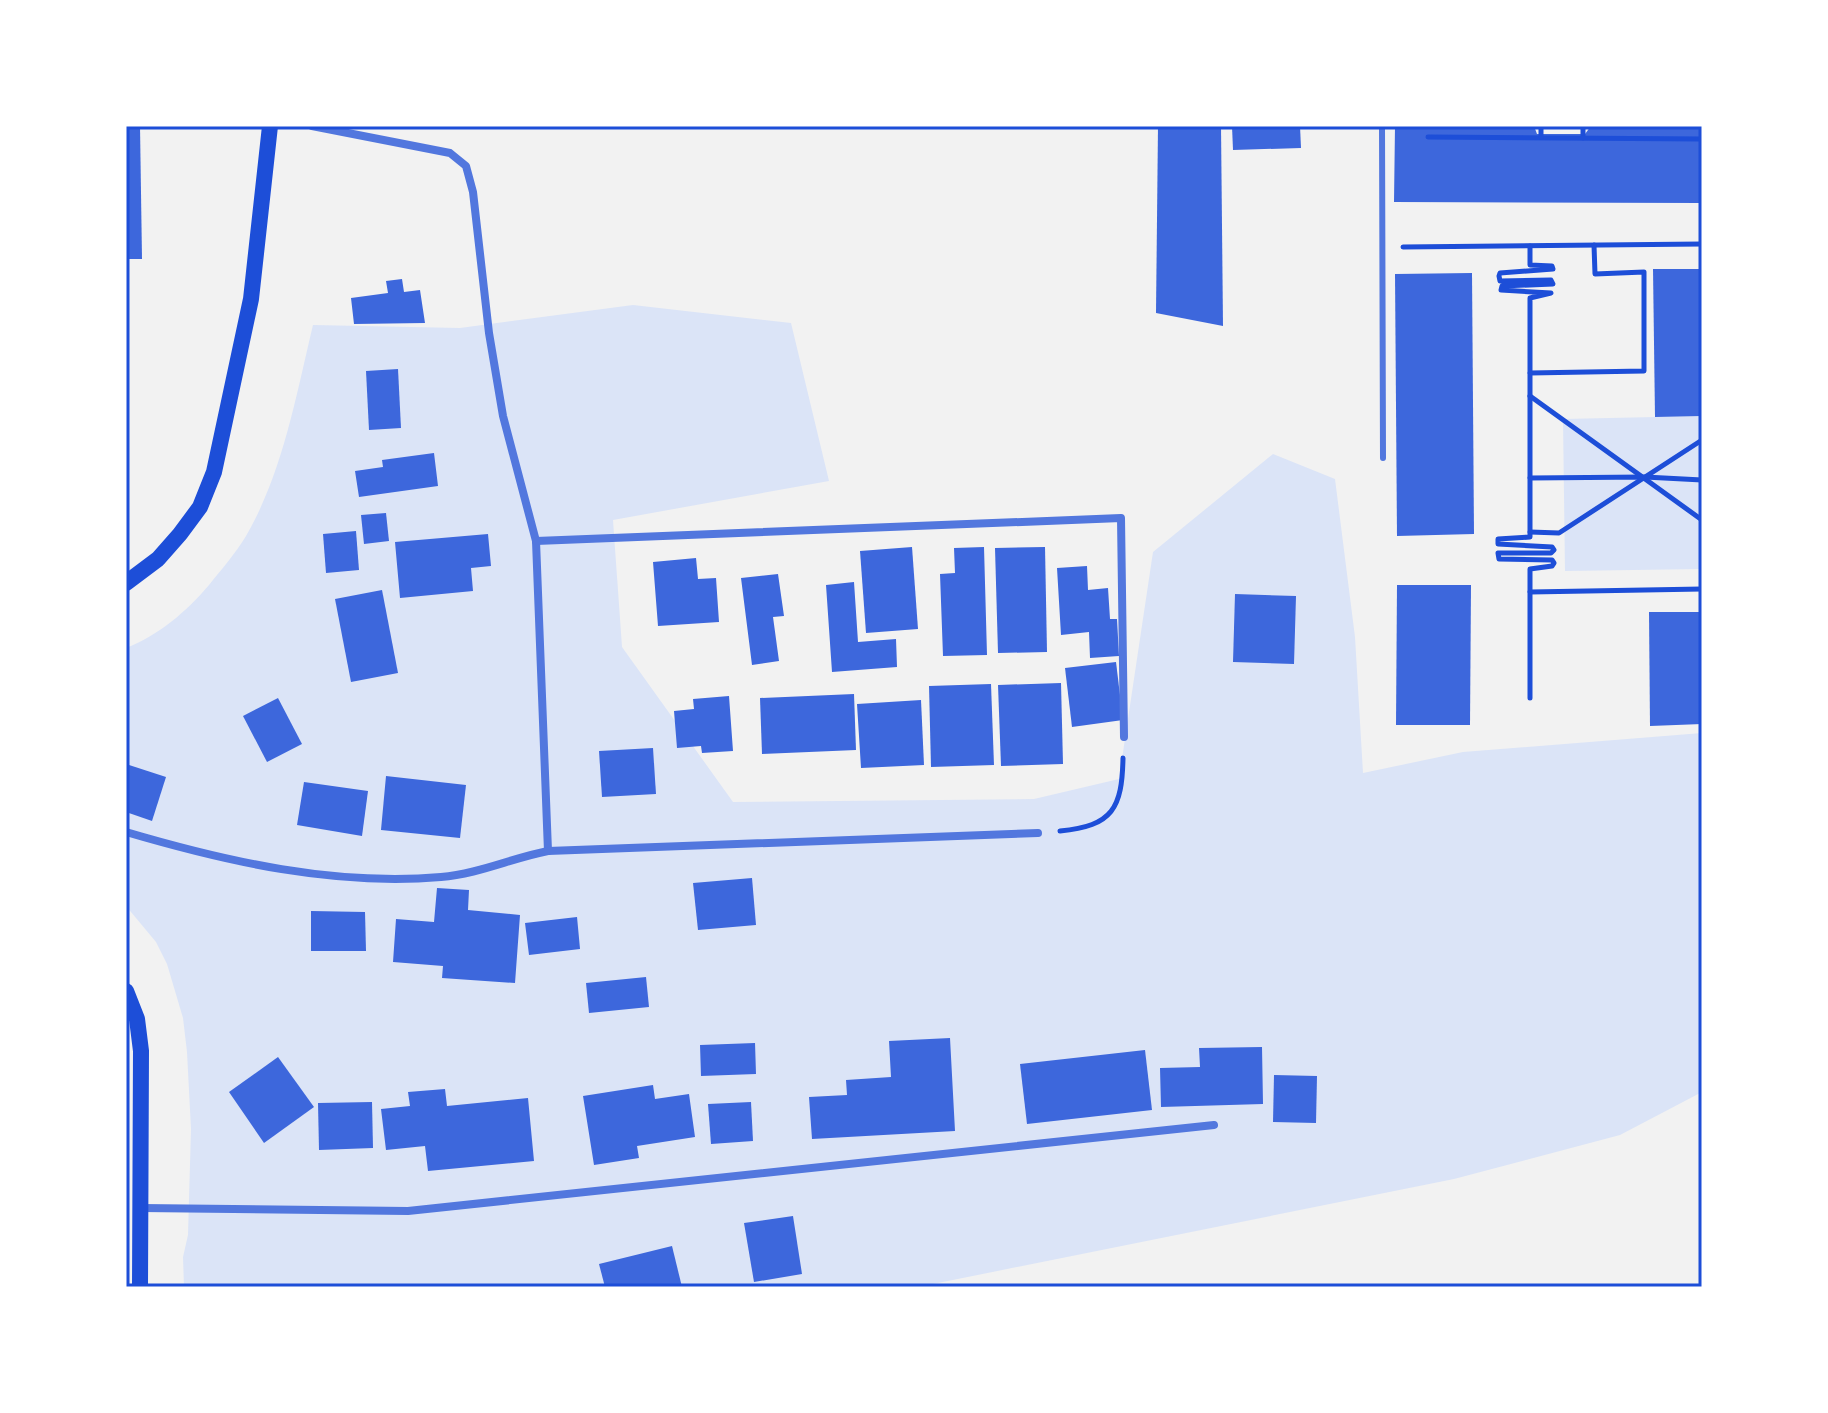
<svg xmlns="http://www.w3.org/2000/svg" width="1828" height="1413" viewBox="0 0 1828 1413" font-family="Overpass,sans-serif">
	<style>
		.green { fill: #dbe4f7 }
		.building { fill: #3d67dc }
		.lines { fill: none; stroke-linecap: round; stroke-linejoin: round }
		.path { stroke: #1d4ed8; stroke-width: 5 }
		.service { stroke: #5277de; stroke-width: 6 }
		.minor { stroke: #5277de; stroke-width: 8 }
		.secondary { stroke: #1d4ed8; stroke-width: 16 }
		.neatline { fill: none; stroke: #1d4ed8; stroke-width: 3 }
	</style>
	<rect width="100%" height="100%" fill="#f2f2f2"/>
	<g class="green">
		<path d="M633 305 791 323 829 481 613 520 622 647 733 802 1034 799 1119 779 1153 552 1273 454 1335 479 1355 637 1363 773 1463 752 1702 733V1092L1620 1135 1454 1179 918 1287H184L183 1257 188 1235 191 1129 187 1052 183 1018 167 964 156 942 126 906V648C159 635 186 612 209 585 221 570 235 554 246 536 283 472 296 396 313 325L460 328Z"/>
		<polygon points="1702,416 1702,569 1565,571 1563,419"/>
	</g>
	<g class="building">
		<polygon points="126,126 140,126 142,259 126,259"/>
		<polygon points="1158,126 1221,126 1223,326 1156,313"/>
		<polygon points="1232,126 1300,126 1301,148 1233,150"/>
		<polygon points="1395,126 1534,126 1537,134 1585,134 1591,126 1702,126 1702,203 1394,202"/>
		<polygon points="1653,269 1702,269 1702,416 1655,417"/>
		<polygon points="1472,273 1474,534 1397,536 1395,274"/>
		<polygon points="402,279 404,292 420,290 425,323 354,324 351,298 388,293 386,281"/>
		<polygon points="398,369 401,428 369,430 366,371"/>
		<polygon points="434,453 438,486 359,497 355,471 383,467 382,460"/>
		<polygon points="386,513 389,541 364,544 361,515"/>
		<polygon points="356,531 359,570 326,573 323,534"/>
		<polygon points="488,534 491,566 471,568 473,591 400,598 395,542"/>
		<polygon points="912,547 918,629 866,633 860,551"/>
		<polygon points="984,547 987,655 943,656 940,574 955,573 954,548"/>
		<polygon points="1045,547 1047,652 998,653 995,548"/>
		<polygon points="696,558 698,579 716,578 719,622 658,626 653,562"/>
		<polygon points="1087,566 1088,590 1108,588 1110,619 1117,619 1119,656 1090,658 1089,632 1061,635 1057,568"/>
		<polygon points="778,574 784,616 773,617 779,661 752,665 741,578"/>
		<polygon points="854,582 858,642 896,639 897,667 832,672 826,585"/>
		<polygon points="1397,585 1471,585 1470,725 1396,725"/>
		<polygon points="382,590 398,673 351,682 335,599"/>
		<polygon points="1235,594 1296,596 1294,664 1233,662"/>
		<polygon points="1649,612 1702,612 1702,724 1650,726"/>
		<polygon points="1116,662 1123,720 1072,727 1065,668"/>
		<polygon points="1061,683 1063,764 1001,766 998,685"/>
		<polygon points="991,684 994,765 931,767 929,686"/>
		<polygon points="854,694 856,750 762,754 760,698"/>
		<polygon points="729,696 733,751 702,753 701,746 677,748 674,711 694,709 693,699"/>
		<polygon points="278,698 302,744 267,762 243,716"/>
		<polygon points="921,700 924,765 861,768 857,704"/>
		<polygon points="653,748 656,794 602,797 599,751"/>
		<polygon points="126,764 166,777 152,821 126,812"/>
		<polygon points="386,776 466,785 460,838 381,830"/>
		<polygon points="304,782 368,791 362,836 297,825"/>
		<polygon points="752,878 756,925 698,930 693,883"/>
		<polygon points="437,888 469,890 468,910 520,915 515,983 442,978 443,966 393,962 396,919 434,922"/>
		<polygon points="311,911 365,912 366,951 311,951"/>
		<polygon points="577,917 580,949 529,955 525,923"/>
		<polygon points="646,977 649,1007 589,1013 586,983"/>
		<polygon points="950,1038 955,1131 812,1139 809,1097 847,1095 846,1080 891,1077 889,1041"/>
		<polygon points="755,1043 756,1074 701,1076 700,1045"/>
		<polygon points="1262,1047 1263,1104 1161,1107 1160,1068 1200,1067 1199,1048"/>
		<polygon points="1145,1050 1152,1110 1027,1124 1020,1064"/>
		<polygon points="278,1057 314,1107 264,1143 229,1092"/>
		<polygon points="1274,1075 1317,1076 1316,1123 1273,1122"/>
		<polygon points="653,1085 655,1099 689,1094 695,1137 637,1146 639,1158 594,1165 583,1096"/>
		<polygon points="445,1089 447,1106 528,1098 534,1161 428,1171 425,1146 386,1150 381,1109 410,1106 408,1092"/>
		<polygon points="372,1102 373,1148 319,1150 318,1103"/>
		<polygon points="751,1102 753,1141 711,1144 708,1104"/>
		<polygon points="793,1216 802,1274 754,1282 744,1223"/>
		<polygon points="672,1246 682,1287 605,1287 599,1264"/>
	</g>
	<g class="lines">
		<g class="path">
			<polyline points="1583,126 1583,138"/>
			<polyline points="1428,137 1702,139"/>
			<polyline points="1541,137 1541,126"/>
			<polyline points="1403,247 1702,244"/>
			<polyline points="1530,373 1644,371 1644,272 1595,274 1594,245"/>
			<polyline points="1530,396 1702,520"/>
			<polyline points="1530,478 1645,477 1702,480"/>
			<polyline points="1530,532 1559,533 1702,440"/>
			<polyline points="1530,592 1702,589"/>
			<polyline points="1530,698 1530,569 1552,566 1554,563 1552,560 1499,559 1498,553 1551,553 1554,550 1552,547 1498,544 1498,539 1530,537 1530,298 1551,293 1501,290 1502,286 1553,284 1551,280 1500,281 1499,276 1500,273 1553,269 1552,266 1530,265 1530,246"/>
			<path d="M1060 831C1113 826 1122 808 1123 758"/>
		</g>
		<polyline class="service" points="1382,126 1383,458"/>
		<g class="minor">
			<polyline points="312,126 450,153 466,166 473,192 489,333 503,416 536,541 548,851"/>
			<polyline points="536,541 1121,518 1124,737"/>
			<path d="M126 832C228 862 334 886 441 877 478 874 512 858 548 851L1038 833"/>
			<polyline points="141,1208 408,1211 1214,1125"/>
		</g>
		<g class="secondary">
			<polyline points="126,583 158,559 180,534 200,507 214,472 251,299 270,126"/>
			<polyline points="126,991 137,1019 141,1051 140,1287"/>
		</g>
	</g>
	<rect width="1828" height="1413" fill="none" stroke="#ffffff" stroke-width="256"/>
	<rect x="128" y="128" width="1572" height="1157" class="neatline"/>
</svg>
